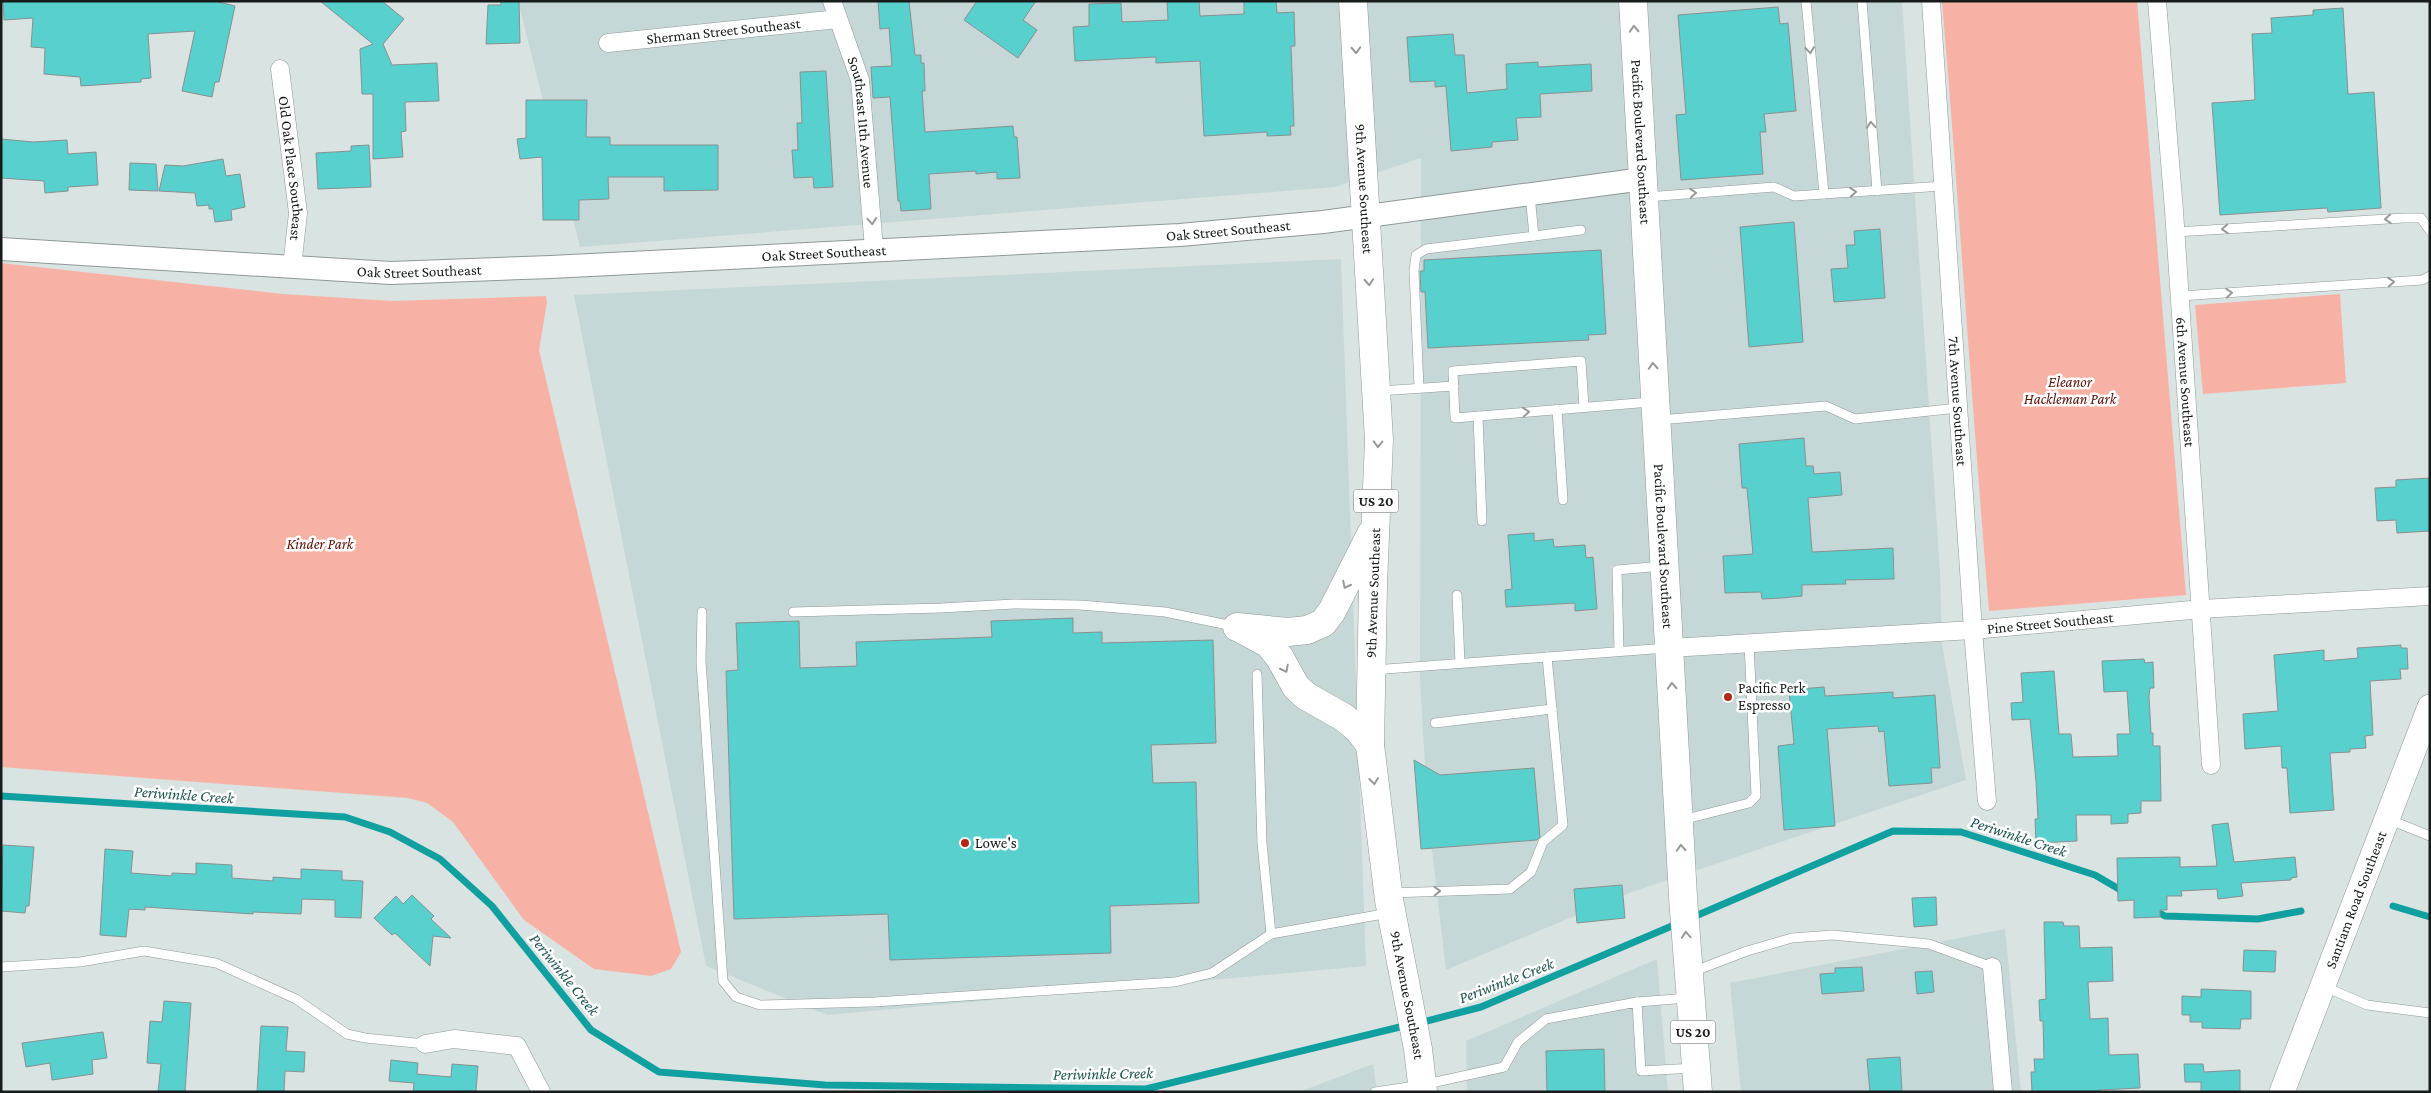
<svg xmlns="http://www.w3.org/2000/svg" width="2431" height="1093" viewBox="0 0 2431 1093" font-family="'Crimson Pro',serif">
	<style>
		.built { fill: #c5d8d7 }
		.green { fill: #f8b2a5 }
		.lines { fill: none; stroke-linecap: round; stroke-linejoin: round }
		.stream { stroke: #10a09f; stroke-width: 7 }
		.building { fill: #57d0ce; stroke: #889191 }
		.service-casing { stroke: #8f9898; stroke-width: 10 }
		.minor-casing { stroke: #8f9898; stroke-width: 19 }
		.tertiary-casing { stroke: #8f9898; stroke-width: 24 }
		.secondary-casing { stroke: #8f9898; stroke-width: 26 }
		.trunk-casing { stroke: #8f9898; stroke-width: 29 }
		.service { stroke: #fff; stroke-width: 9 }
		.minor { stroke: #fff; stroke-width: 18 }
		.tertiary { stroke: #fff; stroke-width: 22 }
		.secondary { stroke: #fff; stroke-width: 25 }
		.trunk { stroke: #fff; stroke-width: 28 }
		.oneway { stroke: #979898 }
		.poi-dot { fill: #b42713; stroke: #fff; stroke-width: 2 }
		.labels { text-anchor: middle; stroke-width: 5; stroke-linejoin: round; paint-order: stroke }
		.shield { fill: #fff; stroke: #5d5f5f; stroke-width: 1 }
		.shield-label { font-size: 14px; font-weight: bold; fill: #171b1b }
		.street-label { font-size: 15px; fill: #171b1b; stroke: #fff }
		.park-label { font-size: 15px; font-style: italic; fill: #5c1106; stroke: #fff }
		.poi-label { font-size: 15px; fill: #171b1b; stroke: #fff; text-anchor: start }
		.water-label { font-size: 16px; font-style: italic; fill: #215554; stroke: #fff }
	</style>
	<rect width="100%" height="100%" fill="#d9e3e2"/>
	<g class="built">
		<polygon points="518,1 1902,1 1940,572 1942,644 1966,780 1629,893 1446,970 1428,816 1420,681 1421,158 1335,187 580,247"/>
		<polygon points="1341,259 1366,966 827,1015 706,966 574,295"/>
		<polygon points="2005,929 2021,1092 1741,1092 1730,983"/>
		<polygon points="1657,959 1668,1092 1467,1092 1466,1041"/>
		<polygon points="1373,1064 1377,1092 1299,1092"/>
	</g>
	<g class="green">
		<path d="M1942 1H2137L2186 595 1989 611C1972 408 1959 204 1942 1Z"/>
		<polygon points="1,263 283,294 392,301 546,296 547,302 539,350 681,952 671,969 651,976 594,969 524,920 453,822 427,803 408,798 1,767"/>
		<polygon points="2340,294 2346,383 2203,394 2195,305"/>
	</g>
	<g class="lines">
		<g class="stream">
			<polyline points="1,796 345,817 390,832 440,859 492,906 591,1030 659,1072 825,1085 1146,1089 1408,1025"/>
			<polyline points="2393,906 2430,917"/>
			<polyline points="2152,909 2165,916 2258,919 2301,911"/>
			<polyline points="1691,918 1893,831 1961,832 2095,875 2124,892"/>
			<polyline points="1419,1023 1481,1007 1679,923"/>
		</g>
	</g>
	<g class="building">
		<polygon points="3,1 215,1 235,6 219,82 215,82 212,97 182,91 195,31 148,34 151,78 141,79 141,82 81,86 80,77 44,74 45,48 31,47 33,18 4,20"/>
		<polygon points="320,1 382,1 404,19 383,44 392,65 437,63 439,101 405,102 406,131 401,132 403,157 373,159 373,94 362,94 360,49 373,44"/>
		<polygon points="501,1 519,1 520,43 486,44 488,5 501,5"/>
		<polygon points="878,1 909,1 915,55 921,55 921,63 924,63 925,91 922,91 925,132 1013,126 1014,137 1017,137 1020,178 997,179 997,172 976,174 976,171 929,174 931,209 901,211 900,201 898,201 890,97 873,98 871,67 892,66 889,28 880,29"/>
		<polygon points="977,1 1036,1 1023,20 1037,30 1018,58 964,20"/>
		<polygon points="1167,1 1199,1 1200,16 1244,14 1244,1 1276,1 1277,13 1294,12 1295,46 1291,46 1294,126 1290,126 1291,135 1267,136 1267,132 1204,136 1200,61 1156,63 1156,57 1075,61 1073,27 1089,26 1089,4 1121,3 1122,22 1168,20"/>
		<polygon points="1778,7 1780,24 1788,23 1796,111 1764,114 1766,132 1760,132 1763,174 1681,180 1676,115 1686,114 1678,15"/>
		<polygon points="2343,8 2348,94 2374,92 2381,208 2328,212 2327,208 2220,215 2212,103 2255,100 2252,34 2272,33 2271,18 2313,15 2313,10"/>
		<polygon points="1453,34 1455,55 1464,55 1467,93 1507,89 1506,64 1538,62 1538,67 1591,64 1592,91 1540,94 1541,117 1516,118 1518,140 1492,142 1492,147 1451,151 1446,86 1435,87 1435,81 1410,82 1407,37"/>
		<polygon points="826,71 833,187 814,188 813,177 794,178 792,150 798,150 797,123 802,123 800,72"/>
		<polygon points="526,100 587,100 586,137 610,137 610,145 718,145 718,190 664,191 664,177 608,177 609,199 579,200 579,220 543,220 542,157 520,159 517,139 526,138"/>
		<polygon points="1,139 33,142 67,140 68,154 96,152 98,185 68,187 68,191 45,193 44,181 1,178"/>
		<polygon points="369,145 371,187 318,189 316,153 351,151 351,146"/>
		<polygon points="223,159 226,176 240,174 245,207 231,210 232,220 215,222 213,209 209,209 209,205 197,206 195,193 159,191 165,165 183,166"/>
		<polygon points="130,163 156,164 158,191 129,190"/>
		<polygon points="1794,222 1803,342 1749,347 1740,227"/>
		<polygon points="1880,229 1885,298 1834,302 1831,269 1848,268 1846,245 1855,245 1854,231"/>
		<polygon points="1601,250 1606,334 1588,335 1589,340 1428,348 1425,292 1421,292 1420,271 1424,271 1424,260"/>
		<polygon points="1804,438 1806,466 1813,466 1814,474 1840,472 1842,495 1808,498 1812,552 1893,548 1894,579 1845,580 1846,584 1802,585 1802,596 1782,598 1762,599 1761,592 1725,593 1723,556 1753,554 1747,488 1742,488 1739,444"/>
		<polygon points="2430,478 2430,531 2397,533 2396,520 2377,521 2375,488 2396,487 2396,480"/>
		<polygon points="1534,533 1534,541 1553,539 1554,547 1585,545 1586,558 1593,557 1597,609 1575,611 1575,603 1506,607 1505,590 1512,589 1508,535"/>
		<polygon points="1073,618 1073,633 1102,632 1102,643 1213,640 1216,743 1151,745 1153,783 1196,782 1199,903 1110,906 1111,953 890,960 888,914 734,919 726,671 738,670 736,623 799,621 800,668 857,666 856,642 992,637 991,621"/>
		<polygon points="2401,645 2401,648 2407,648 2408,669 2400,669 2401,679 2370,681 2373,735 2365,736 2366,748 2350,749 2350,752 2330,753 2334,810 2290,813 2287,768 2282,768 2281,746 2245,749 2243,714 2278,711 2274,655 2324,650 2324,661 2358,658 2357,648"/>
		<polygon points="2144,659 2145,663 2153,662 2154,688 2150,688 2149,696 2151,733 2153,733 2153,746 2160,746 2161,801 2141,801 2141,813 2128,814 2128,823 2111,824 2111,815 2076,815 2077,841 2036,843 2035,819 2038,819 2036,781 2030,719 2012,720 2011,703 2023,702 2021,673 2054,671 2059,734 2071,734 2073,757 2118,756 2117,734 2130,734 2127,691 2104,692 2102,661"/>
		<polygon points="1824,687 1825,696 1893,692 1893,698 1935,695 1940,768 1931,768 1932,783 1889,786 1884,731 1879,732 1878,726 1827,729 1835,826 1784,830 1778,746 1794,744 1789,690"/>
		<polygon points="1414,760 1440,775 1534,768 1540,837 1537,840 1421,849"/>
		<polygon points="2228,823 2234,862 2295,857 2297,877 2291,878 2291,880 2241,883 2243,896 2218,899 2217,889 2181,891 2182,896 2167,896 2167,910 2160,910 2160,917 2134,918 2134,900 2118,901 2117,858 2180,857 2180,867 2217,866 2212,825"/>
		<polygon points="3,845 34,847 29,906 26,906 25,913 1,911"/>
		<polygon points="105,849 133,851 131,873 172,876 172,873 196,874 196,863 232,865 232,878 273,881 273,877 301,879 301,869 342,871 342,880 363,881 361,918 335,917 335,900 302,899 301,914 253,912 253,914 145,907 145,910 129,909 126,937 100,935"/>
		<polygon points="1622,885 1625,918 1577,923 1574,889"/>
		<polygon points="412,895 434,916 431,919 451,938 433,936 430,966 395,933 392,935 374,918 396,896 403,904"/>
		<polygon points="1936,897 1937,925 1914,927 1912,898"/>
		<polygon points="2044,922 2063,922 2064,926 2079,926 2080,948 2112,947 2113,981 2088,982 2090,1019 2108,1018 2109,1055 2138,1054 2140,1088 2099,1090 2099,1092 2032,1092 2031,1072 2035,1072 2034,1059 2044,1059 2043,1021 2040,1021 2039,1000 2046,999"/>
		<polygon points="2244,950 2276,951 2275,972 2243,971"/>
		<polygon points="1862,967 1864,991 1822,994 1820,974 1835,973 1835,968"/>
		<polygon points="1932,971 1934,992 1917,994 1915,972"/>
		<polygon points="2201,989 2251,991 2251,1019 2241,1019 2240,1029 2202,1028 2202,1022 2190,1022 2190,1015 2182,1015 2182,996 2201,997"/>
		<polygon points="164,1001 191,1003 185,1092 158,1092 161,1064 147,1063 150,1021 162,1022"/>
		<polygon points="261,1026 288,1027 286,1051 305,1052 304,1072 285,1071 284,1092 257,1092"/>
		<polygon points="103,1032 107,1058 92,1060 93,1074 52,1080 50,1063 26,1067 22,1043"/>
		<polygon points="1604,1049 1605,1092 1547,1092 1546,1051"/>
		<polygon points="1900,1057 1902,1092 1870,1092 1867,1059"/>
		<polygon points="391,1060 418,1063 417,1074 451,1077 452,1064 478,1066 476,1091 413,1092 414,1083 389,1081"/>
		<polygon points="2184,1064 2203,1064 2204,1072 2240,1070 2240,1092 2201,1092 2201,1082 2185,1082"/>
	</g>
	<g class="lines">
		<g class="service-casing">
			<g id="service">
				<polyline points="1806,1 1824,194"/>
				<polyline points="1862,1 1877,191"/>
				<polyline points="1647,197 1774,187 1794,196 1943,186"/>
				<polyline points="2176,232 2404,218 2421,218 2430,231"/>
				<polyline points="1534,236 1581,230"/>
				<polyline points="2180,296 2422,280 2430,276"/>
				<polyline points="1419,388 1414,271 1416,255 1426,249 1534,236 1530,195"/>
				<polyline points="1379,391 1454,386"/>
				<polyline points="1584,407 1581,361 1453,371 1455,418 1651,402"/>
				<polyline points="1557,409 1563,500"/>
				<polyline points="1478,416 1482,521"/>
				<polyline points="1659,420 1826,406 1855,419 1958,408"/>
				<polyline points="1457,595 1460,663"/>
				<polyline points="702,612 701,661 723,981 736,997 760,1005 874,1002 1175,982 1212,973 1271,934"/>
				<polyline points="793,612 941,608 1014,604 1080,605 1165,612 1233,626"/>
				<polyline points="1619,651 1617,570 1662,566"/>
				<polyline points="1373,670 1667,648"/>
				<polyline points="1257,674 1262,843 1271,934 1389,913"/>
				<polyline points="1435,723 1552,709"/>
				<polyline points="1682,820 1749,803 1756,796 1749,643"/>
				<polyline points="2390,820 2430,836"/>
				<polyline points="1391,893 1510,889 1531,872 1543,842 1563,825 1547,657"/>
				<polyline points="1,967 80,962 144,951 216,963 296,999 347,1034 365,1038 425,1044"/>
				<polyline points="1692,972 1747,951 1792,938 1832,935 1929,944 1992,967"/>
				<polyline points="2325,987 2367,1005 2430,1013"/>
				<polyline points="1637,1002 1688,998"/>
				<polyline points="1375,1092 1422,1085 1504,1067 1518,1042 1546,1019 1637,1002 1641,1071 1694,1068"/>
			</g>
		</g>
		<g class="minor-casing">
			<g id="minor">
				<path id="s1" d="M832 1 860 80 874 249"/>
				<path id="s2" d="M1931 1 1973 630 1987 801"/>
				<path id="s3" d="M2157 1 2174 211 2211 765"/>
				<path id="s4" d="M608 43 838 19"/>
				<path id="s5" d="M280 69 298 213 292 267"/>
				<path id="s6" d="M1670 648 1973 630 2202 609 2430 596"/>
				<polyline points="1992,967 2003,1092"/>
				<polyline points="425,1044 454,1039 517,1046 541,1092"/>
			</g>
		</g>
		<g class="tertiary-casing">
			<g id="tertiary">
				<path id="s7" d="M1 249 391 273 551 267 1180 235 1323 222 1643 179"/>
			</g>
		</g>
		<g class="secondary-casing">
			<g id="secondary">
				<path id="s8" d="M2282 1092 2430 707"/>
			</g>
		</g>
		<g class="trunk-casing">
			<g id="trunk">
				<path id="s9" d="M1353 1 1379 440 1373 585 1370 745 1389 900 1418 1049 1423 1092"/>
				<path id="s10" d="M1633 1 1683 897 1698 1092"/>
				<polyline points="1237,627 1288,632 1307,630 1323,623 1332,611 1371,534"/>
				<polyline points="1243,630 1269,644 1280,658 1296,687 1306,696 1343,717 1358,729 1370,745"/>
			</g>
		</g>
		<use href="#service" class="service"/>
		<use href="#minor" class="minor"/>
		<use href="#tertiary" class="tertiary"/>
		<use href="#secondary" class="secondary"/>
		<use href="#trunk" class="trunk"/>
	</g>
	<defs><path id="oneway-chevron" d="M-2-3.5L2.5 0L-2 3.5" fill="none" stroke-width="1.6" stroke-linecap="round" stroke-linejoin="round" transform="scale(1.25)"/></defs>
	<g class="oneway">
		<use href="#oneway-chevron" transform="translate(1634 29) rotate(-93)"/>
		<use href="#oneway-chevron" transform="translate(1356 50) rotate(87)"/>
		<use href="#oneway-chevron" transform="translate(1810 50) rotate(84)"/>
		<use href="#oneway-chevron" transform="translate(1871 125) rotate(-94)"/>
		<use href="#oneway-chevron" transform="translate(1853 192) rotate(-4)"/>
		<use href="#oneway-chevron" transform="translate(1693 193) rotate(-5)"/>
		<use href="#oneway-chevron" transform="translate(2388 219) rotate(176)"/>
		<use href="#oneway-chevron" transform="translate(872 221) rotate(85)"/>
		<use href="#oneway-chevron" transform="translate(2225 229) rotate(176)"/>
		<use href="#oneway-chevron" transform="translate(1369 282) rotate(87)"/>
		<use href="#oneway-chevron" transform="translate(2391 282) rotate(-4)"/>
		<use href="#oneway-chevron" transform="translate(2229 293) rotate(-4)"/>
		<use href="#oneway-chevron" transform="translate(1653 366) rotate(-93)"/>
		<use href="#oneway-chevron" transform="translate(1526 412) rotate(-5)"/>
		<use href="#oneway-chevron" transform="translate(1378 444) rotate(91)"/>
		<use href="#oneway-chevron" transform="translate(1346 585) rotate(117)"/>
		<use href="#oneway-chevron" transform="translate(1285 669) rotate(63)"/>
		<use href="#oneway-chevron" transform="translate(1672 686) rotate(-93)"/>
		<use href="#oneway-chevron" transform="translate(1374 781) rotate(83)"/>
		<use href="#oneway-chevron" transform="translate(1681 848) rotate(-93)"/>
		<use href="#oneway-chevron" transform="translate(1437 891) rotate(-2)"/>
		<use href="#oneway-chevron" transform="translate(1686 935) rotate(-94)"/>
	</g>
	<g class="poi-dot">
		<circle cx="1728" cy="697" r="5"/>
		<circle cx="965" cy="843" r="5"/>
	</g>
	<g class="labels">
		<g class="shield">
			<rect x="1353.5" y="489.5" width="45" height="23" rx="4"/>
			<rect x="1670.5" y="1020.5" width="45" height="23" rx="4"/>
		</g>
		<g class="shield-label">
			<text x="1376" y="506">US 20</text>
			<text x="1693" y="1037">US 20</text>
		</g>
		<g class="street-label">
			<text dy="5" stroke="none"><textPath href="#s4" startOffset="116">Sherman Street Southeast</textPath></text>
			<text dy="5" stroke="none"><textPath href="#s1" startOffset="126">Southeast 11th Avenue</textPath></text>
			<text dy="5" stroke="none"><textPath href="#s10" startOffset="141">Pacific Boulevard Southeast</textPath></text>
			<text dy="5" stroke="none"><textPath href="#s5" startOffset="100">Old Oak Place Southeast</textPath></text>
			<text dy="5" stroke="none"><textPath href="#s9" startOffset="188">9th Avenue Southeast</textPath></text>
			<text dy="5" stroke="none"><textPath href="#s7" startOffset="1229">Oak Street Southeast</textPath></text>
			<text dy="5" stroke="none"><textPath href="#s7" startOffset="824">Oak Street Southeast</textPath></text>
			<text dy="5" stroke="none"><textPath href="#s7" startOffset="419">Oak Street Southeast</textPath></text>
			<text dy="5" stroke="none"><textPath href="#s3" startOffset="382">6th Avenue Southeast</textPath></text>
			<text dy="5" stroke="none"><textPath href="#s2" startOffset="401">7th Avenue Southeast</textPath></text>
			<text dy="5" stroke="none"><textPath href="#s10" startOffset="546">Pacific Boulevard Southeast</textPath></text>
			<text transform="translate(1373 593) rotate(-88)" y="5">9th Avenue Southeast</text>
			<text dy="5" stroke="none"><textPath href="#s6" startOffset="381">Pine Street Southeast</textPath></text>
			<text dy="5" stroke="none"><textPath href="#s8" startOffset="206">Santiam Road Southeast</textPath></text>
			<text dy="5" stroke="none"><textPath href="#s9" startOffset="998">9th Avenue Southeast</textPath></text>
		</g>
		<g class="park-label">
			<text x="2070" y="387">Eleanor<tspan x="2070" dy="17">Hackleman Park</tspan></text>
			<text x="320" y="549">Kinder Park</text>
		</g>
		<g class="poi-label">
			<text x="1738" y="693">Pacific Perk<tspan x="1738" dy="17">Espresso</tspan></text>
			<text x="975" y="848">Lowe's</text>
		</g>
		<g class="water-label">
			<text transform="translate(184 794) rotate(4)" y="6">Periwinkle Creek</text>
			<text transform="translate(2019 836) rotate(18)" y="6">Periwinkle Creek</text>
			<text transform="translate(565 974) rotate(51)" y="6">Periwinkle Creek</text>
			<text transform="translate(1506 980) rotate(-21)" y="6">Periwinkle Creek</text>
			<text transform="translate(1103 1073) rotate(-1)" y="6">Periwinkle Creek</text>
		</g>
	</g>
	<rect width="2431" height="1093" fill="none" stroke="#171b1b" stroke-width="5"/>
</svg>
